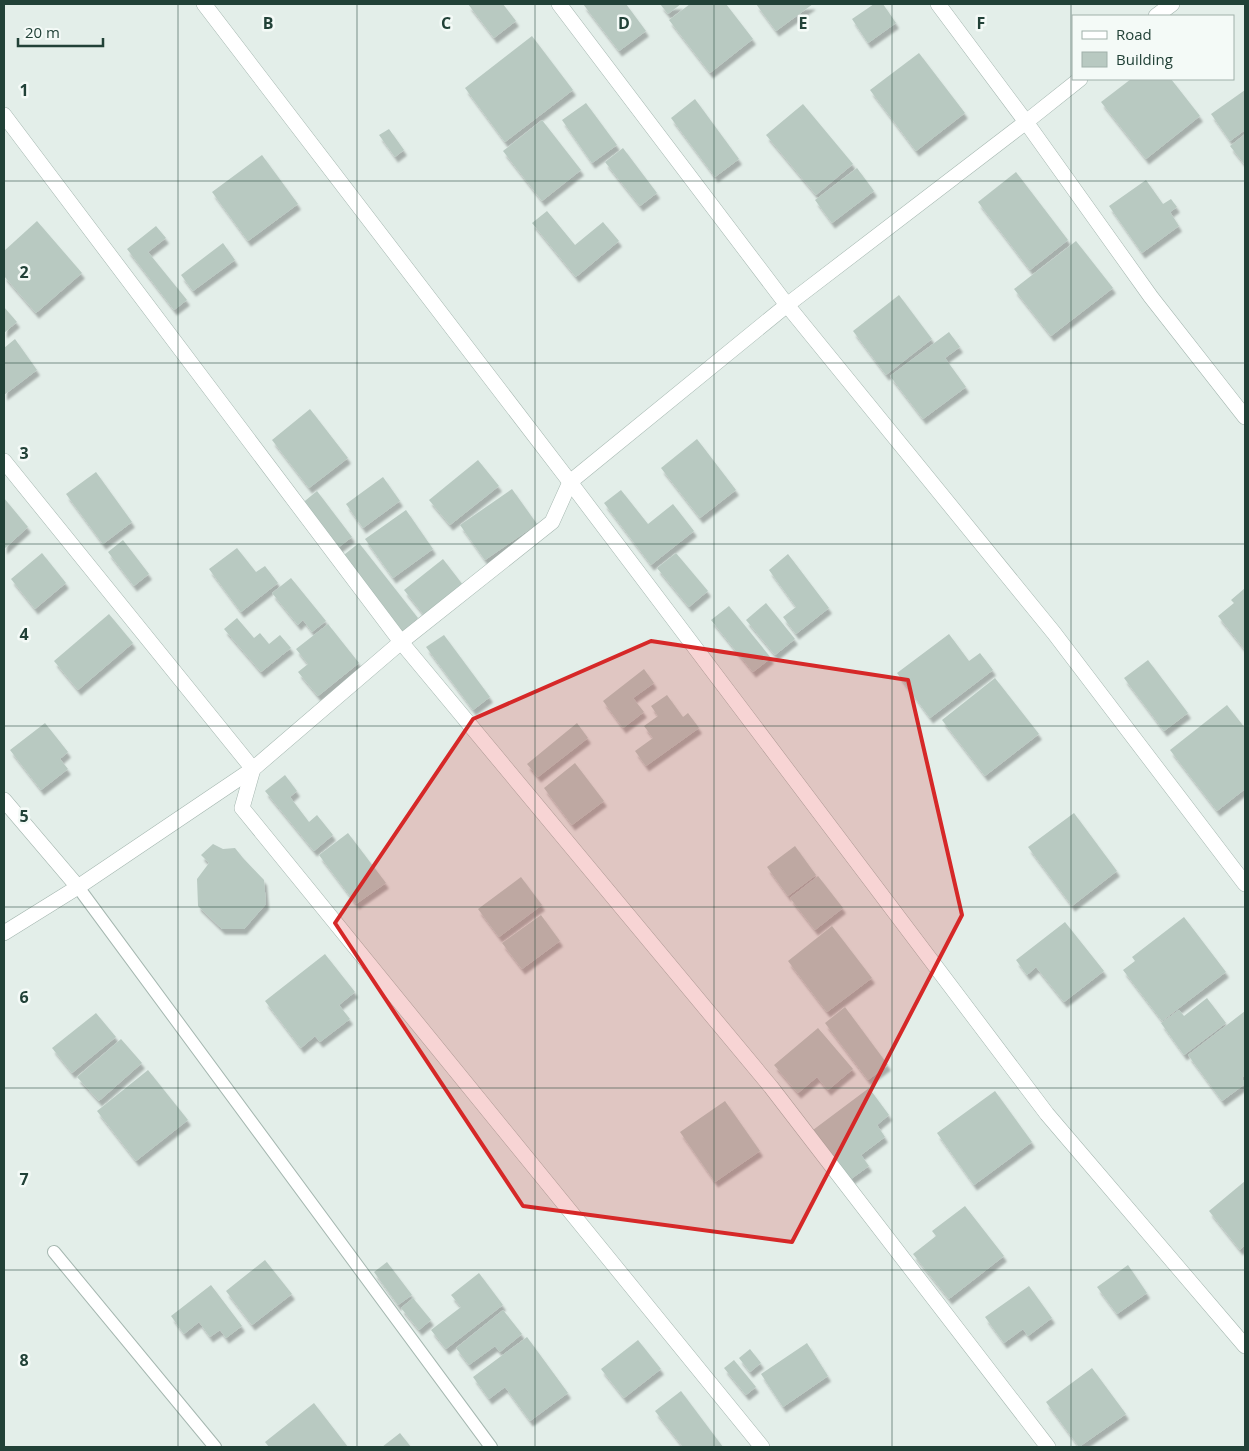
<svg xmlns="http://www.w3.org/2000/svg" width="1249" height="1451" viewBox="0 0 1249 1451" font-family="'Open Sans',sans-serif">
	<style>
		.building { fill: #b8c9c1; filter: url(#shadow) }
		.lines { fill: none; stroke-linecap: round; stroke-linejoin: round }
		.lane-casing { stroke: #a5b7b0; stroke-width: 14 }
		.street-casing { stroke: #a5b7b0; stroke-width: 16 }
		.lane { stroke: #fff; stroke-width: 12 }
		.street { stroke: #fff; stroke-width: 15 }
		.marked { fill: #d62828; fill-opacity: 0.2; stroke: #d62828; stroke-width: 4; stroke-linejoin: round }
		.grid { fill: none; stroke: #214137; stroke-width: 1; stroke-opacity: 0.55 }
		.grid-label { font-size: 16px; text-anchor: middle; font-weight: bold; fill: #214137; stroke: #f4faf7; stroke-width: 5; stroke-linejoin: round; paint-order: stroke }
	</style>
	<defs>
		<filter id="shadow"><feDropShadow dx="3" dy="5.5" stdDeviation="1" flood-color="#0004"/></filter>
	</defs>
	<rect width="100%" height="100%" fill="#e3eee9"/>
	<g class="building">
		<polygon points="468,4 503,4 516,21 494,38"/>
		<polygon points="583,4 626,4 646,31 619,51"/>
		<polygon points="660,4 681,4 668,14"/>
		<polygon points="690,4 726,4 753,39 710,73 669,20"/>
		<polygon points="756,4 813,4 776,31"/>
		<polygon points="874,4 883,4 896,23 868,43 852,19"/>
		<polygon points="532,36 573,90 505,142 465,88"/>
		<polygon points="919,53 965,113 916,151 870,90"/>
		<polygon points="1131,79 1171,79 1200,116 1146,159 1101,102"/>
		<polygon points="1245,90 1245,130 1230,141 1211,114"/>
		<polygon points="695,99 739,159 715,177 671,118"/>
		<polygon points="586,103 617,145 592,163 562,120"/>
		<polygon points="803,104 853,164 816,195 766,135"/>
		<polygon points="542,120 581,170 542,201 503,151"/>
		<polygon points="389,129 404,150 395,157 379,135"/>
		<polygon points="1245,134 1245,165 1230,146"/>
		<polygon points="623,148 657,193 640,206 605,162"/>
		<polygon points="262,155 298,204 248,241 212,192"/>
		<polygon points="857,168 874,191 832,223 815,200"/>
		<polygon points="1016,172 1068,240 1030,270 978,202"/>
		<polygon points="1146,180 1163,204 1171,199 1177,207 1170,212 1179,226 1142,253 1109,206"/>
		<polygon points="547,211 575,245 603,222 619,241 576,277 532,223"/>
		<polygon points="37,221 82,273 36,313 4,276 4,251"/>
		<polygon points="156,226 166,238 148,252 187,300 174,310 127,249"/>
		<polygon points="1076,241 1113,288 1051,336 1014,289"/>
		<polygon points="223,243 235,260 193,291 181,275"/>
		<polygon points="899,295 932,339 886,375 853,331"/>
		<polygon points="4,307 17,322 4,333"/>
		<polygon points="949,332 960,347 945,358 966,387 923,419 890,376"/>
		<polygon points="15,339 37,370 4,395 4,348"/>
		<polygon points="310,409 348,458 309,488 272,440"/>
		<polygon points="697,439 736,490 700,518 661,468"/>
		<polygon points="478,460 499,486 450,525 429,500"/>
		<polygon points="96,472 132,522 103,544 66,494"/>
		<polygon points="383,477 400,501 363,528 346,504"/>
		<polygon points="512,489 537,524 485,560 460,525"/>
		<polygon points="621,490 648,524 673,504 694,531 651,565 604,503"/>
		<polygon points="317,491 352,537 335,550 300,505"/>
		<polygon points="4,498 28,527 4,549"/>
		<polygon points="406,510 433,549 393,578 365,539"/>
		<polygon points="123,540 149,574 134,586 108,552"/>
		<polygon points="359,543 418,618 399,634 340,558"/>
		<polygon points="237,548 256,572 265,566 278,583 241,612 209,569"/>
		<polygon points="42,553 66,583 35,609 11,579"/>
		<polygon points="676,553 708,591 689,607 657,568"/>
		<polygon points="788,554 829,608 796,634 783,617 796,607 769,570"/>
		<polygon points="443,559 463,585 424,615 404,590"/>
		<polygon points="291,578 326,621 312,632 303,620 298,625 272,593"/>
		<polygon points="1245,588 1245,650 1218,616 1234,603 1231,600"/>
		<polygon points="766,603 795,639 775,655 746,620"/>
		<polygon points="729,606 771,658 753,672 711,620"/>
		<polygon points="109,614 133,643 78,690 54,661"/>
		<polygon points="237,618 254,638 260,633 269,644 280,635 291,648 261,672 224,629"/>
		<polygon points="328,624 359,663 318,696 298,672 308,664 296,649"/>
		<polygon points="949,634 969,661 980,653 993,670 930,718 897,673"/>
		<polygon points="444,635 490,697 473,710 426,647"/>
		<polygon points="1148,660 1188,713 1164,731 1124,678"/>
		<polygon points="644,669 654,683 633,698 644,712 623,728 603,701"/>
		<polygon points="995,678 1039,734 985,776 942,720"/>
		<polygon points="667,695 683,717 688,713 699,728 646,766 635,751 653,738 644,726 658,716 651,706"/>
		<polygon points="1227,705 1245,728 1245,789 1217,811 1170,750"/>
		<polygon points="45,723 68,752 60,759 68,769 41,790 10,750"/>
		<polygon points="577,723 588,738 538,777 527,764"/>
		<polygon points="575,763 604,801 572,825 544,788"/>
		<polygon points="285,775 297,791 290,797 309,822 317,815 333,835 314,851 265,791"/>
		<polygon points="1074,813 1117,871 1072,906 1028,847"/>
		<polygon points="348,833 386,883 356,904 319,855"/>
		<polygon points="213,844 223,849 235,848 243,858 264,880 266,904 244,929 222,929 198,906 197,879 209,863 201,855"/>
		<polygon points="795,846 816,875 788,896 767,867"/>
		<polygon points="818,876 843,908 815,930 790,898"/>
		<polygon points="521,877 542,905 499,937 478,909"/>
		<polygon points="541,915 560,941 522,969 502,943"/>
		<polygon points="1184,917 1226,972 1162,1021 1123,970 1135,961 1132,957"/>
		<polygon points="1065,922 1104,971 1064,1002 1036,967 1027,975 1016,960"/>
		<polygon points="832,926 872,978 827,1012 788,961"/>
		<polygon points="325,954 355,992 339,1005 350,1019 320,1042 315,1036 301,1048 265,1001"/>
		<polygon points="1207,998 1226,1023 1184,1055 1161,1023 1179,1010 1184,1016"/>
		<polygon points="845,1007 888,1065 868,1080 825,1023"/>
		<polygon points="1245,1011 1245,1075 1242,1078 1245,1084 1222,1101 1188,1055"/>
		<polygon points="96,1013 116,1037 72,1073 52,1048"/>
		<polygon points="818,1028 853,1069 828,1090 817,1077 798,1093 774,1065"/>
		<polygon points="121,1039 142,1063 99,1101 77,1077"/>
		<polygon points="148,1070 188,1120 136,1161 97,1111"/>
		<polygon points="869,1088 889,1115 877,1125 885,1137 861,1155 869,1166 851,1179 813,1130"/>
		<polygon points="995,1091 1032,1142 974,1185 937,1133"/>
		<polygon points="725,1101 760,1151 715,1182 680,1132"/>
		<polygon points="1245,1181 1245,1245 1240,1250 1209,1211"/>
		<polygon points="965,1206 1004,1256 949,1299 913,1254 936,1236 932,1231"/>
		<polygon points="265,1260 292,1294 252,1325 226,1291"/>
		<polygon points="387,1262 412,1295 398,1305 374,1272"/>
		<polygon points="1128,1265 1147,1293 1117,1314 1097,1287"/>
		<polygon points="479,1273 503,1305 446,1349 431,1330 461,1307 451,1295"/>
		<polygon points="211,1285 242,1326 226,1338 220,1330 210,1337 199,1322 184,1334 171,1316"/>
		<polygon points="1029,1286 1052,1318 1028,1336 1023,1329 1004,1343 985,1317"/>
		<polygon points="413,1298 431,1320 419,1330 401,1308"/>
		<polygon points="503,1310 522,1334 500,1352 495,1346 469,1365 456,1348"/>
		<polygon points="527,1337 568,1393 530,1421 505,1387 489,1399 473,1377"/>
		<polygon points="638,1340 661,1369 624,1398 601,1369"/>
		<polygon points="807,1343 828,1376 783,1407 761,1374"/>
		<polygon points="750,1349 761,1363 750,1372 739,1358"/>
		<polygon points="734,1360 756,1387 746,1395 724,1368"/>
		<polygon points="1092,1368 1126,1414 1079,1447 1046,1402"/>
		<polygon points="681,1391 723,1447 683,1447 655,1411"/>
		<polygon points="314,1403 348,1447 269,1447 265,1442"/>
		<polygon points="400,1433 411,1447 382,1447"/>
	</g>
	<g class="lines">
		<g class="lane-casing">
			<g id="lane">
				<polyline points="78,887 491,1447"/>
				<polyline points="54,1252 215,1447"/>
			</g>
		</g>
		<g class="street-casing">
			<g id="street">
				<polyline points="204,4 570,482 1047,1114 1245,1346"/>
				<polyline points="559,4 787,305 1054,633 1245,884"/>
				<polyline points="938,4 1026,122 1151,297 1245,417"/>
				<polyline points="1156,16 1172,4"/>
				<polyline points="4,115 401,642 771,1087 1048,1447"/>
				<polyline points="4,461 253,769 242,808 762,1447"/>
				<polyline points="4,800 78,887"/>
				<polyline points="4,933 78,887 253,769 401,642 552,522 570,482 787,305 1026,122 1080,79"/>
			</g>
		</g>
		<use href="#lane" class="lane"/>
		<use href="#street" class="street"/>
	</g>
	<path class="marked" d="M651 641 908 680 962 915 792 1242 523 1206 335 923 473 719Z"/>
	<path class="grid" d="M178 4V1447M357 4V1447M535 4V1447M714 4V1447M892 4V1447M1071 4V1447M4 181H1245M4 363H1245M4 544H1245M4 726H1245M4 907H1245M4 1088H1245M4 1270H1245"/>
	<g class="grid-label">
		<text x="268" y="29">B</text>
		<text x="446" y="29">C</text>
		<text x="624" y="29">D</text>
		<text x="803" y="29">E</text>
		<text x="981" y="29">F</text>
		<text x="24" y="96">1</text>
		<text x="24" y="278">2</text>
		<text x="24" y="459">3</text>
		<text x="24" y="640">4</text>
		<text x="24" y="822">5</text>
		<text x="24" y="1003">6</text>
		<text x="24" y="1185">7</text>
		<text x="24" y="1366">8</text>
	</g>
	<rect width="1249" height="1451" fill="none" stroke="#214137" stroke-width="10"/>
	<rect x="1072" y="15" width="162" height="65" fill="#f4faf7" stroke="#a0b0aa"/>
	<rect x="1082" y="31" width="25" height="8" fill="#ffffff" stroke="#a0b0aa"/>
	<text x="1116" y="40" font-size="15" fill="#214137">Road</text>
	<rect x="1082" y="52" width="25" height="15" fill="#b8c9c1" stroke="#a0b0aa"/>
	<text x="1116" y="65" font-size="15" fill="#214137">Building</text>
	<path d="M18 38v8h85v-8" fill="none" stroke="#214137" stroke-width="2.5"/>
	<text x="25" y="38" font-size="15" fill="#214137" stroke="#f4faf7" stroke-width="4" paint-order="stroke">20 m</text>
</svg>
